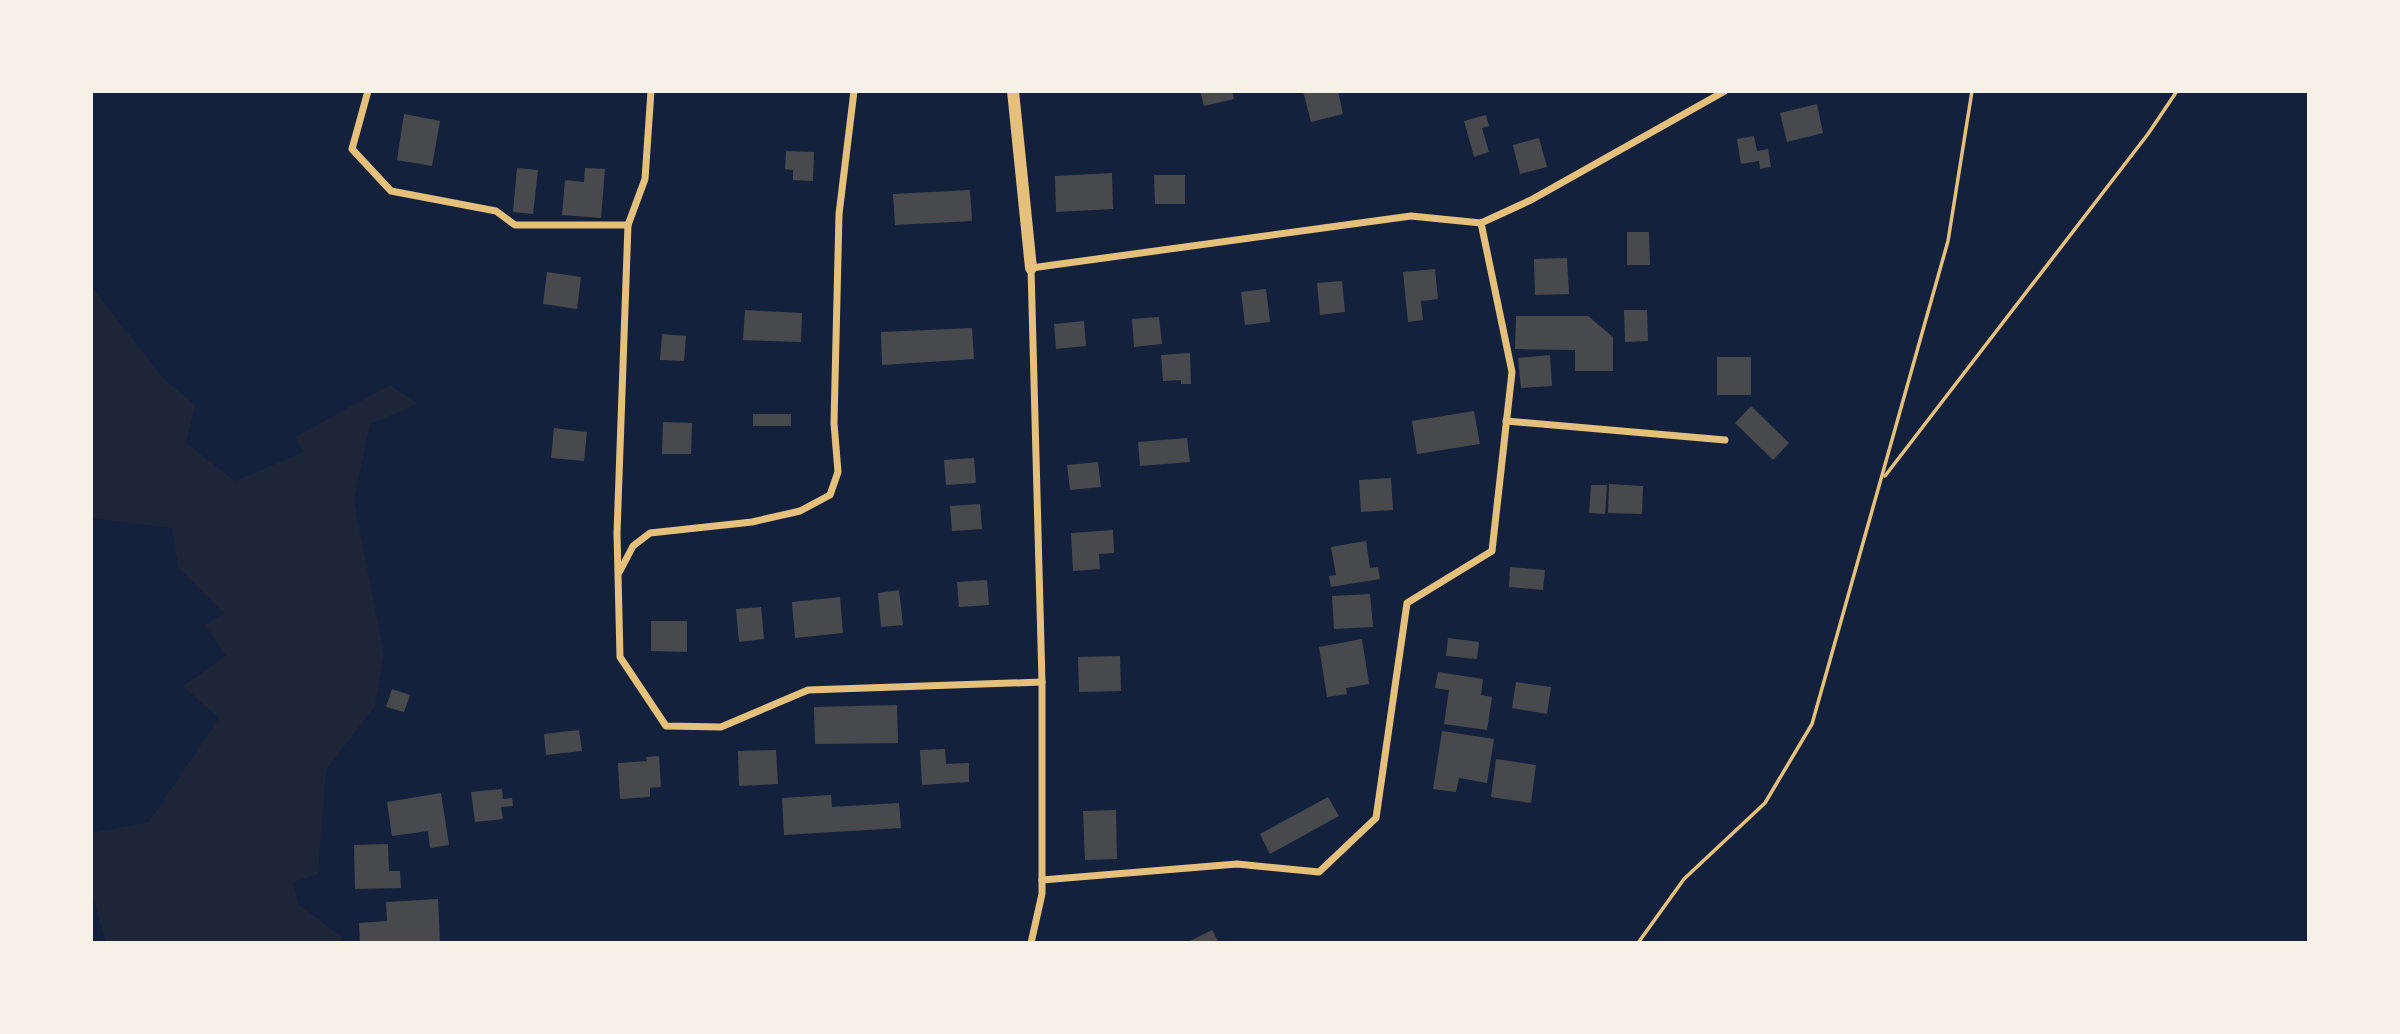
<svg xmlns="http://www.w3.org/2000/svg" width="2400" height="1034" viewBox="0 0 2400 1034" font-family="'Roboto Condensed',sans-serif">
	<style>
		.green { fill: #1d2539 }
		.building { fill: #48494c }
		.lines { fill: none; stroke-linecap: round; stroke-linejoin: round }
		.path { stroke: #e5c07b; stroke-width: 3.5 }
		.minor { stroke: #e5c07b; stroke-width: 7 }
		.tertiary { stroke: #e5c07b; stroke-width: 12 }
	</style>
	<rect width="100%" height="100%" fill="#14213d"/>
	<polygon class="green" points="91,286 164,379 195,405 186,443 235,481 304,452 295,437 390,385 418,404 370,424 354,501 384,654 375,706 326,770 318,874 293,882 298,904 341,936 341,943 106,943 91,888 91,833 149,822 219,718 183,686 226,656 205,625 224,613 178,567 172,528 91,518"/>
	<g class="building">
		<polygon points="1200,91 1232,91 1234,99 1204,106"/>
		<polygon points="1303,91 1338,91 1343,114 1311,122"/>
		<polygon points="1817,104 1823,133 1787,142 1780,113"/>
		<polygon points="404,114 440,121 432,166 397,160"/>
		<polygon points="1486,115 1489,126 1482,128 1489,152 1474,157 1464,121"/>
		<polygon points="1754,136 1757,151 1768,149 1771,167 1760,169 1759,161 1741,164 1737,139"/>
		<polygon points="1539,138 1547,167 1520,174 1513,145"/>
		<polygon points="786,151 814,152 813,181 793,180 793,170 785,169"/>
		<polygon points="517,168 538,170 533,214 513,212"/>
		<polygon points="585,168 605,169 601,218 562,215 565,180 584,182"/>
		<polygon points="1112,173 1113,209 1056,212 1055,176"/>
		<polygon points="1154,175 1185,175 1185,204 1155,204"/>
		<polygon points="970,190 972,221 895,225 893,194"/>
		<polygon points="1627,232 1649,232 1650,265 1627,265"/>
		<polygon points="1567,258 1569,294 1535,295 1534,259"/>
		<polygon points="1435,269 1438,299 1421,301 1423,320 1408,322 1403,272"/>
		<polygon points="547,272 581,277 577,309 543,304"/>
		<polygon points="1342,281 1345,312 1320,315 1317,283"/>
		<polygon points="1266,289 1270,322 1245,325 1241,292"/>
		<polygon points="745,310 802,313 801,342 743,340"/>
		<polygon points="1624,310 1647,310 1648,341 1625,342"/>
		<polygon points="1516,316 1588,316 1613,337 1613,371 1575,371 1575,350 1515,349"/>
		<polygon points="1159,317 1162,344 1134,347 1132,319"/>
		<polygon points="1084,321 1086,346 1056,349 1054,324"/>
		<polygon points="972,328 974,359 882,365 881,332"/>
		<polygon points="662,334 686,336 684,361 660,360"/>
		<polygon points="1190,353 1191,384 1181,384 1181,380 1163,381 1161,355"/>
		<polygon points="1550,355 1552,386 1521,388 1518,358"/>
		<rect x="1717" y="357" width="34" height="38"/>
		<polygon points="1751,406 1789,443 1773,460 1735,423"/>
		<polygon points="1474,411 1480,444 1417,454 1412,421"/>
		<rect x="753" y="414" width="38" height="12"/>
		<polygon points="663,422 692,423 691,454 662,454"/>
		<polygon points="554,428 587,432 584,461 551,458"/>
		<polygon points="1187,438 1190,462 1140,466 1138,442"/>
		<polygon points="974,458 976,483 946,485 944,460"/>
		<polygon points="1098,462 1101,487 1070,490 1067,465"/>
		<polygon points="1391,478 1393,510 1361,512 1359,480"/>
		<polygon points="1609,484 1643,486 1642,514 1608,513"/>
		<polygon points="1591,485 1607,485 1605,514 1589,513"/>
		<polygon points="980,504 982,529 952,531 950,506"/>
		<polygon points="1113,530 1114,553 1099,554 1100,569 1073,571 1071,533"/>
		<polygon points="1366,541 1370,568 1378,567 1380,579 1331,587 1329,576 1336,575 1331,547"/>
		<polygon points="1510,567 1545,570 1543,590 1509,587"/>
		<polygon points="987,580 989,605 959,607 957,582"/>
		<polygon points="899,590 903,625 881,627 878,593"/>
		<polygon points="1370,594 1373,627 1334,629 1332,596"/>
		<polygon points="840,597 843,633 795,638 792,602"/>
		<polygon points="761,607 764,639 739,642 736,609"/>
		<polygon points="651,621 687,621 687,652 651,651"/>
		<polygon points="1448,638 1479,642 1477,659 1446,656"/>
		<polygon points="1362,639 1369,684 1346,688 1347,694 1327,697 1319,647"/>
		<polygon points="1120,656 1121,691 1079,692 1078,657"/>
		<polygon points="1438,672 1483,679 1481,695 1492,697 1487,730 1444,724 1449,690 1435,688"/>
		<polygon points="1516,682 1551,687 1547,714 1512,708"/>
		<polygon points="392,689 410,695 404,712 386,707"/>
		<polygon points="897,705 898,743 815,744 814,707"/>
		<polygon points="579,730 582,751 546,755 544,734"/>
		<polygon points="1442,731 1494,739 1487,783 1459,778 1456,792 1433,789"/>
		<polygon points="945,749 946,764 969,763 969,782 922,785 920,750"/>
		<polygon points="776,750 778,784 739,786 738,751"/>
		<polygon points="659,756 661,787 650,788 650,797 620,799 618,763 647,761 646,757"/>
		<polygon points="1496,759 1536,765 1531,803 1491,797"/>
		<polygon points="502,789 503,799 512,798 513,806 501,807 503,819 475,822 471,792"/>
		<polygon points="441,793 449,845 430,848 428,831 392,836 387,802"/>
		<polygon points="831,795 832,807 899,803 901,828 784,835 782,798"/>
		<polygon points="1328,797 1339,816 1270,854 1260,834"/>
		<polygon points="1116,810 1117,859 1085,860 1083,811"/>
		<polygon points="388,844 389,871 400,871 401,888 355,889 354,845"/>
		<polygon points="438,899 440,943 360,943 359,923 387,921 386,902"/>
		<polygon points="1212,930 1219,943 1191,943 1190,941"/>
	</g>
	<g class="lines">
		<g class="path">
			<polyline points="1885,476 2148,134 2177,91"/>
			<polyline points="1638,943 1684,879 1765,803 1812,724 1948,241 1972,91"/>
		</g>
		<g class="minor">
			<polyline points="368,91 352,149 391,191 496,211 515,225 628,225"/>
			<polyline points="651,91 645,179 628,225 617,533 620,657 666,726 721,727 808,690 1042,682"/>
			<polyline points="1506,421 1725,440"/>
			<polyline points="620,571 633,546 650,533 752,522 800,511 830,495 838,472 834,423 839,214 854,91"/>
			<polyline points="1042,880 1237,864 1319,872 1376,818 1407,603 1492,551 1512,372 1481,223"/>
			<polyline points="1031,943 1042,894 1042,682 1031,268 1411,216 1481,223 1531,200 1725,91"/>
		</g>
		<polyline class="tertiary" points="1013,91 1031,268"/>
	</g>
	<rect width="2400" height="1034" fill="none" stroke="#f6f1e7" stroke-width="186"/>
</svg>
